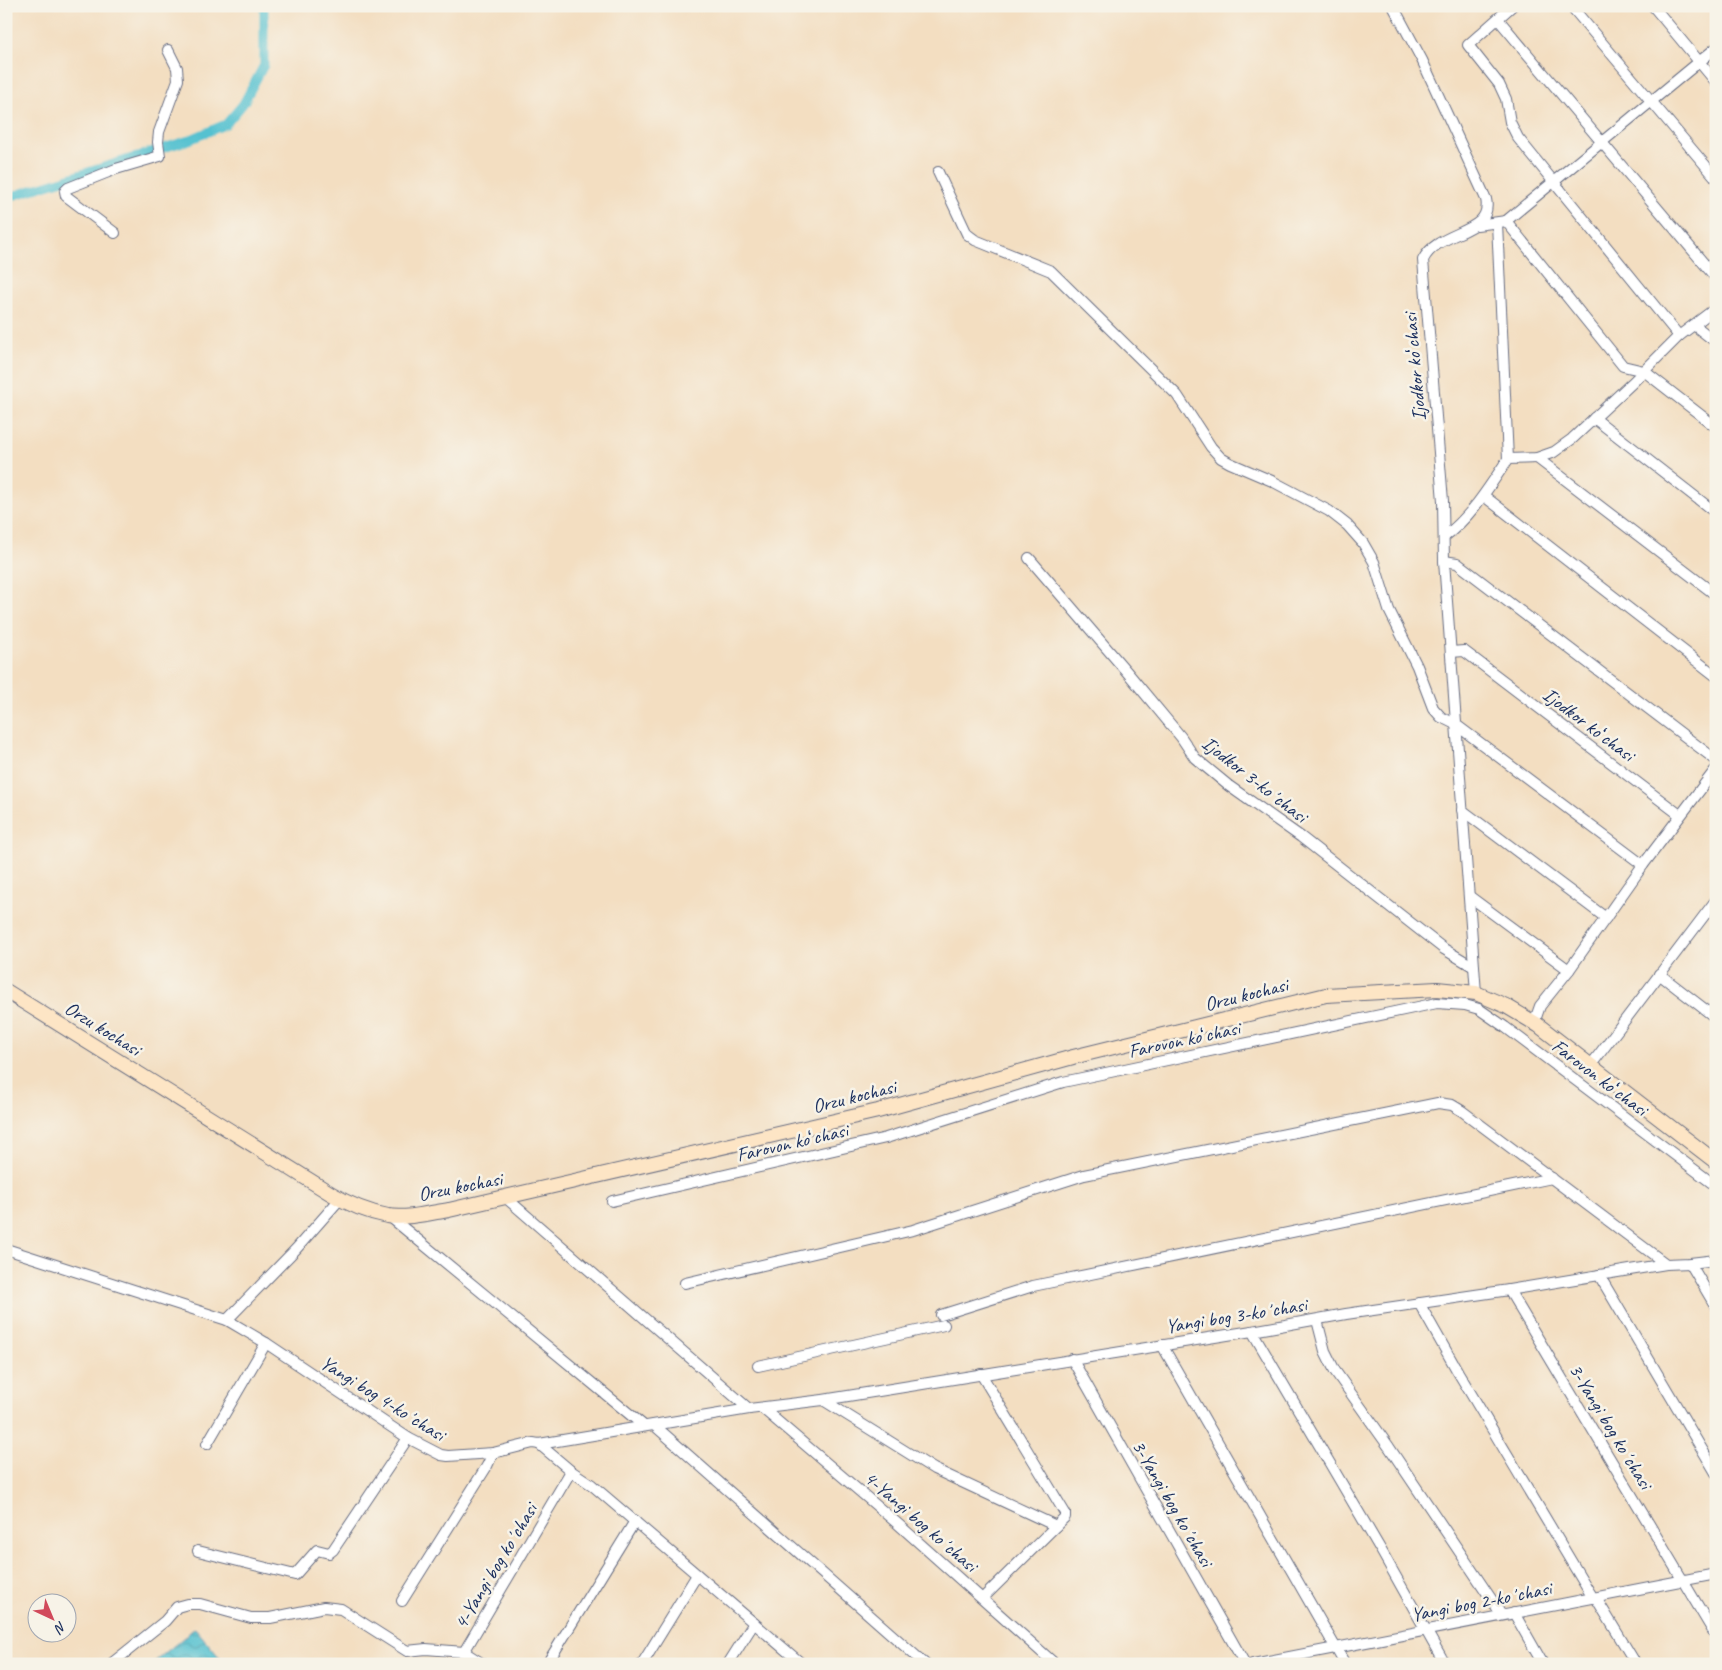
<svg xmlns="http://www.w3.org/2000/svg" width="1722" height="1670" viewBox="0 0 1722 1670" font-family="Caveat,sans-serif">
	<style>
		.water { fill: url(#water-waves); stroke: #387897 }
		.lines { fill: none; stroke-linecap: round; stroke-linejoin: round }
		.canal { stroke: #55c1d0; stroke-width: 9 }
		.street-casing { stroke: #676c81; stroke-width: 12 }
		.secondary-casing { stroke: #676c81; stroke-width: 16 }
		.street { stroke: #fff; stroke-width: 10 }
		.secondary { stroke: #fde5c5; stroke-width: 14 }
		.labels { text-anchor: middle; stroke-width: 5; stroke-linejoin: round; paint-order: stroke }
		.street-label { font-size: 20px; fill: #1b2f5e; stroke: #f7f3e8 }
	</style>
	<defs>
		<pattern id="water-waves" width="16" height="10" patternUnits="userSpaceOnUse" patternTransform="scale(1.25)"><rect width="16" height="10" fill="#55c1d0"/><path d="M0 5q4-4 8 0t8 0" fill="none" stroke="#469dac"/></pattern>
	</defs>
	<rect width="100%" height="100%" fill="#f7f3e8"/>
	<filter id="ink" filterUnits="userSpaceOnUse"><feTurbulence type="fractalNoise" baseFrequency=".02" numOctaves="2"/><feDisplacementMap in="SourceGraphic" scale="10" xChannelSelector="R" yChannelSelector="G"/><feConvolveMatrix kernelMatrix="1 2 1 2 8 2 1 2 1" color-interpolation-filters="sRGB"/></filter>
	<filter id="wash" filterUnits="userSpaceOnUse"><feTurbulence type="fractalNoise" baseFrequency=".0096" numOctaves="4" result="noise"/><feDisplacementMap in="SourceGraphic" scale="20" xChannelSelector="R" yChannelSelector="G"/><feGaussianBlur stdDeviation="1.12" result="paint"/><feColorMatrix in="noise" values="0 0 0 0 0 0 0 0 0 0 0 0 0 0 0 0 0 1.4 0 .05"/><feComposite in="paint" operator="in"/></filter>
	<g filter="url(#wash)">
		<rect width="100%" height="100%" fill="#f3dec1"/>
		<polygon class="water" points="195,1628 225,1664 152,1664"/>
		<g class="lines">
			<polyline class="canal" points="6,198 189,140 226,124 243,104 264,65 264,6"/>
		</g>
	</g>
	<g filter="url(#ink)">
		<g class="lines">
			<g class="street-casing">
				<g id="street">
					<path d="M1393 6 1422 60 1486 199C1494 235 1438 229 1423 260L1443 501 1444 561 1476 993"/>
					<polyline points="1512,6 1468,45 1499,84 1506,99 1510,122 1518,138 1679,336"/>
					<polyline points="1571,6 1716,178"/>
					<polyline points="1653,6 1716,82"/>
					<polyline points="1498,19 1716,278"/>
					<polyline points="938,172 967,234 975,240 1051,271 1177,395 1211,447 1221,458 1230,463 1272,481 1329,511 1347,525 1363,543 1374,562 1389,610 1417,666 1433,708 1441,717 1455,724 1643,865"/>
					<polyline points="1506,221 1716,48"/>
					<polyline points="1497,223 1508,459"/>
					<polyline points="1477,225 1506,221 1623,366 1644,371 1716,427"/>
					<polyline points="115,233 66,196 65,191 68,188 116,169 160,156 158,142 159,132 178,80 177,68 168,50"/>
					<polyline points="1694,325 1716,342"/>
					<polyline points="1594,418 1716,513"/>
					<polyline points="1537,458 1716,595"/>
					<polyline points="1484,496 1716,676"/>
					<path d="M1444 537C1471 517 1489 487 1508 459L1537 458 1554 452 1572 439 1632 383 1679 336 1716 308"/>
					<polyline points="1029,558 1127,672 1181,737 1195,758 1229,786 1301,837 1444,949 1474,967"/>
					<polyline points="1444,561 1457,563 1716,760"/>
					<polyline points="1451,652 1464,651 1680,815"/>
					<polyline points="1462,810 1606,918"/>
					<polyline points="1469,896 1569,970"/>
					<polyline points="1659,974 1716,1018"/>
					<polyline points="1534,1023 1540,1006 1569,970 1643,865 1716,769"/>
					<polyline points="1591,1065 1716,900"/>
					<polyline points="505,1197 749,1409"/>
					<polyline points="612,1201 886,1138 1063,1082 1437,1003 1465,1005 1479,1009 1505,1027 1716,1186"/>
					<polyline points="389,1216 644,1426"/>
					<polyline points="6,1249 227,1320 266,1343 408,1438 441,1455 448,1456 493,1453 533,1443 539,1444 749,1409 823,1400 1252,1331 1346,1314 1509,1290 1666,1264 1690,1263 1716,1260"/>
					<polyline points="1690,1263 1716,1307"/>
					<polyline points="1599,1275 1716,1473"/>
					<polyline points="685,1283 913,1230 1084,1175 1438,1103 1452,1105 1462,1111 1666,1264"/>
					<polyline points="1509,1290 1716,1636"/>
					<polyline points="1419,1303 1458,1372 1593,1598"/>
					<polyline points="941,1315 1033,1286 1552,1178"/>
					<polyline points="227,1320 296,1249 340,1199"/>
					<polyline points="1317,1320 1325,1351 1335,1371 1389,1447 1502,1615"/>
					<polyline points="1252,1331 1382,1552 1445,1664"/>
					<polyline points="1162,1345 1345,1664"/>
					<polyline points="1072,1359 1245,1664"/>
					<polyline points="758,1366 944,1325"/>
					<polyline points="981,1374 1065,1513 1065,1517 983,1598"/>
					<polyline points="823,1400 934,1469 1056,1526"/>
					<polyline points="762,1408 898,1524 1055,1664"/>
					<polyline points="654,1425 925,1664"/>
					<polyline points="207,1444 266,1343"/>
					<polyline points="539,1444 571,1471 592,1485 802,1664"/>
					<polyline points="198,1551 295,1575 317,1550 329,1553 333,1550 408,1438"/>
					<polyline points="1596,1598 1636,1664"/>
					<polyline points="402,1601 487,1466 493,1453"/>
					<polyline points="1514,1613 1543,1664"/>
					<polyline points="464,1652 571,1471"/>
					<polyline points="550,1659 635,1521"/>
					<polyline points="111,1664 165,1621 177,1607 188,1604 200,1604 251,1618 270,1618 324,1607 341,1609 407,1651 426,1649 464,1652 483,1664"/>
					<polyline points="642,1664 697,1575"/>
					<polyline points="728,1664 754,1623"/>
					<polyline points="1253,1664 1716,1574"/>
				</g>
			</g>
			<g class="secondary-casing">
				<path id="secondary" d="M6 991 330 1193C348 1204 367 1212 388 1216 407 1219 430 1213 449 1210L878 1111 1073 1057 1326 995 1437 989 1476 993 1506 1006 1538 1025 1716 1162"/>
			</g>
			<use href="#street" class="street"/>
			<use href="#secondary" class="secondary"/>
		</g>
	</g>
	<g class="labels">
		<g class="street-label">
			<text transform="translate(1414 367) rotate(-95)" y="7">Ijodkor koʻchasi</text>
			<text transform="translate(1589 724) rotate(37)" y="7">Ijodkor koʻchasi</text>
			<text transform="translate(1255 779) rotate(38)" y="7">Ijodkor 3-koʼchasi</text>
			<text transform="translate(1246 994) rotate(-14)" y="7">Orzu kochasi</text>
			<text transform="translate(103 1028) rotate(32)" y="7">Orzu kochasi</text>
			<text transform="translate(1184 1039) rotate(-12)" y="7">Farovon koʻchasi</text>
			<text transform="translate(1600 1077) rotate(37)" y="7">Farovon koʻchasi</text>
			<text transform="translate(854 1096) rotate(-14)" y="7">Orzu kochasi</text>
			<text transform="translate(792 1142) rotate(-13)" y="7">Farovon koʻchasi</text>
			<text transform="translate(460 1186) rotate(-11)" y="7">Orzu kochasi</text>
			<text transform="translate(1236 1315) rotate(-9)" y="7">Yangi bog 3-koʼchasi</text>
			<text transform="translate(383 1398) rotate(32)" y="7">Yangi bog 4-koʼchasi</text>
			<text transform="translate(1611 1426) rotate(59)" y="7">3-Yangi bog koʼchasi</text>
			<text transform="translate(1173 1503) rotate(60)" y="7">3-Yangi bog koʼchasi</text>
			<text transform="translate(921 1521) rotate(41)" y="7">4-Yangi bog koʼchasi</text>
			<text transform="translate(495 1566) rotate(-59)" y="7">4-Yangi bog koʼchasi</text>
			<text transform="translate(1481 1601) rotate(-11)" y="7">Yangi bog 2-koʼchasi</text>
		</g>
	</g>
	<rect width="1722" height="1670" fill="none" stroke="#f7f3e8" stroke-width="25"/>
	<g transform="translate(52 1618) rotate(136)"><circle r="24" fill="#f7f3e8" stroke="#9fa5b1"/>
	<path d="M0-4L9 19L0 12L-9 19Z" fill="#d1495b"/>
	<text y="-8" font-size="14" font-weight="bold" text-anchor="middle" fill="#1b2f5e">N</text>
	</g>
</svg>
